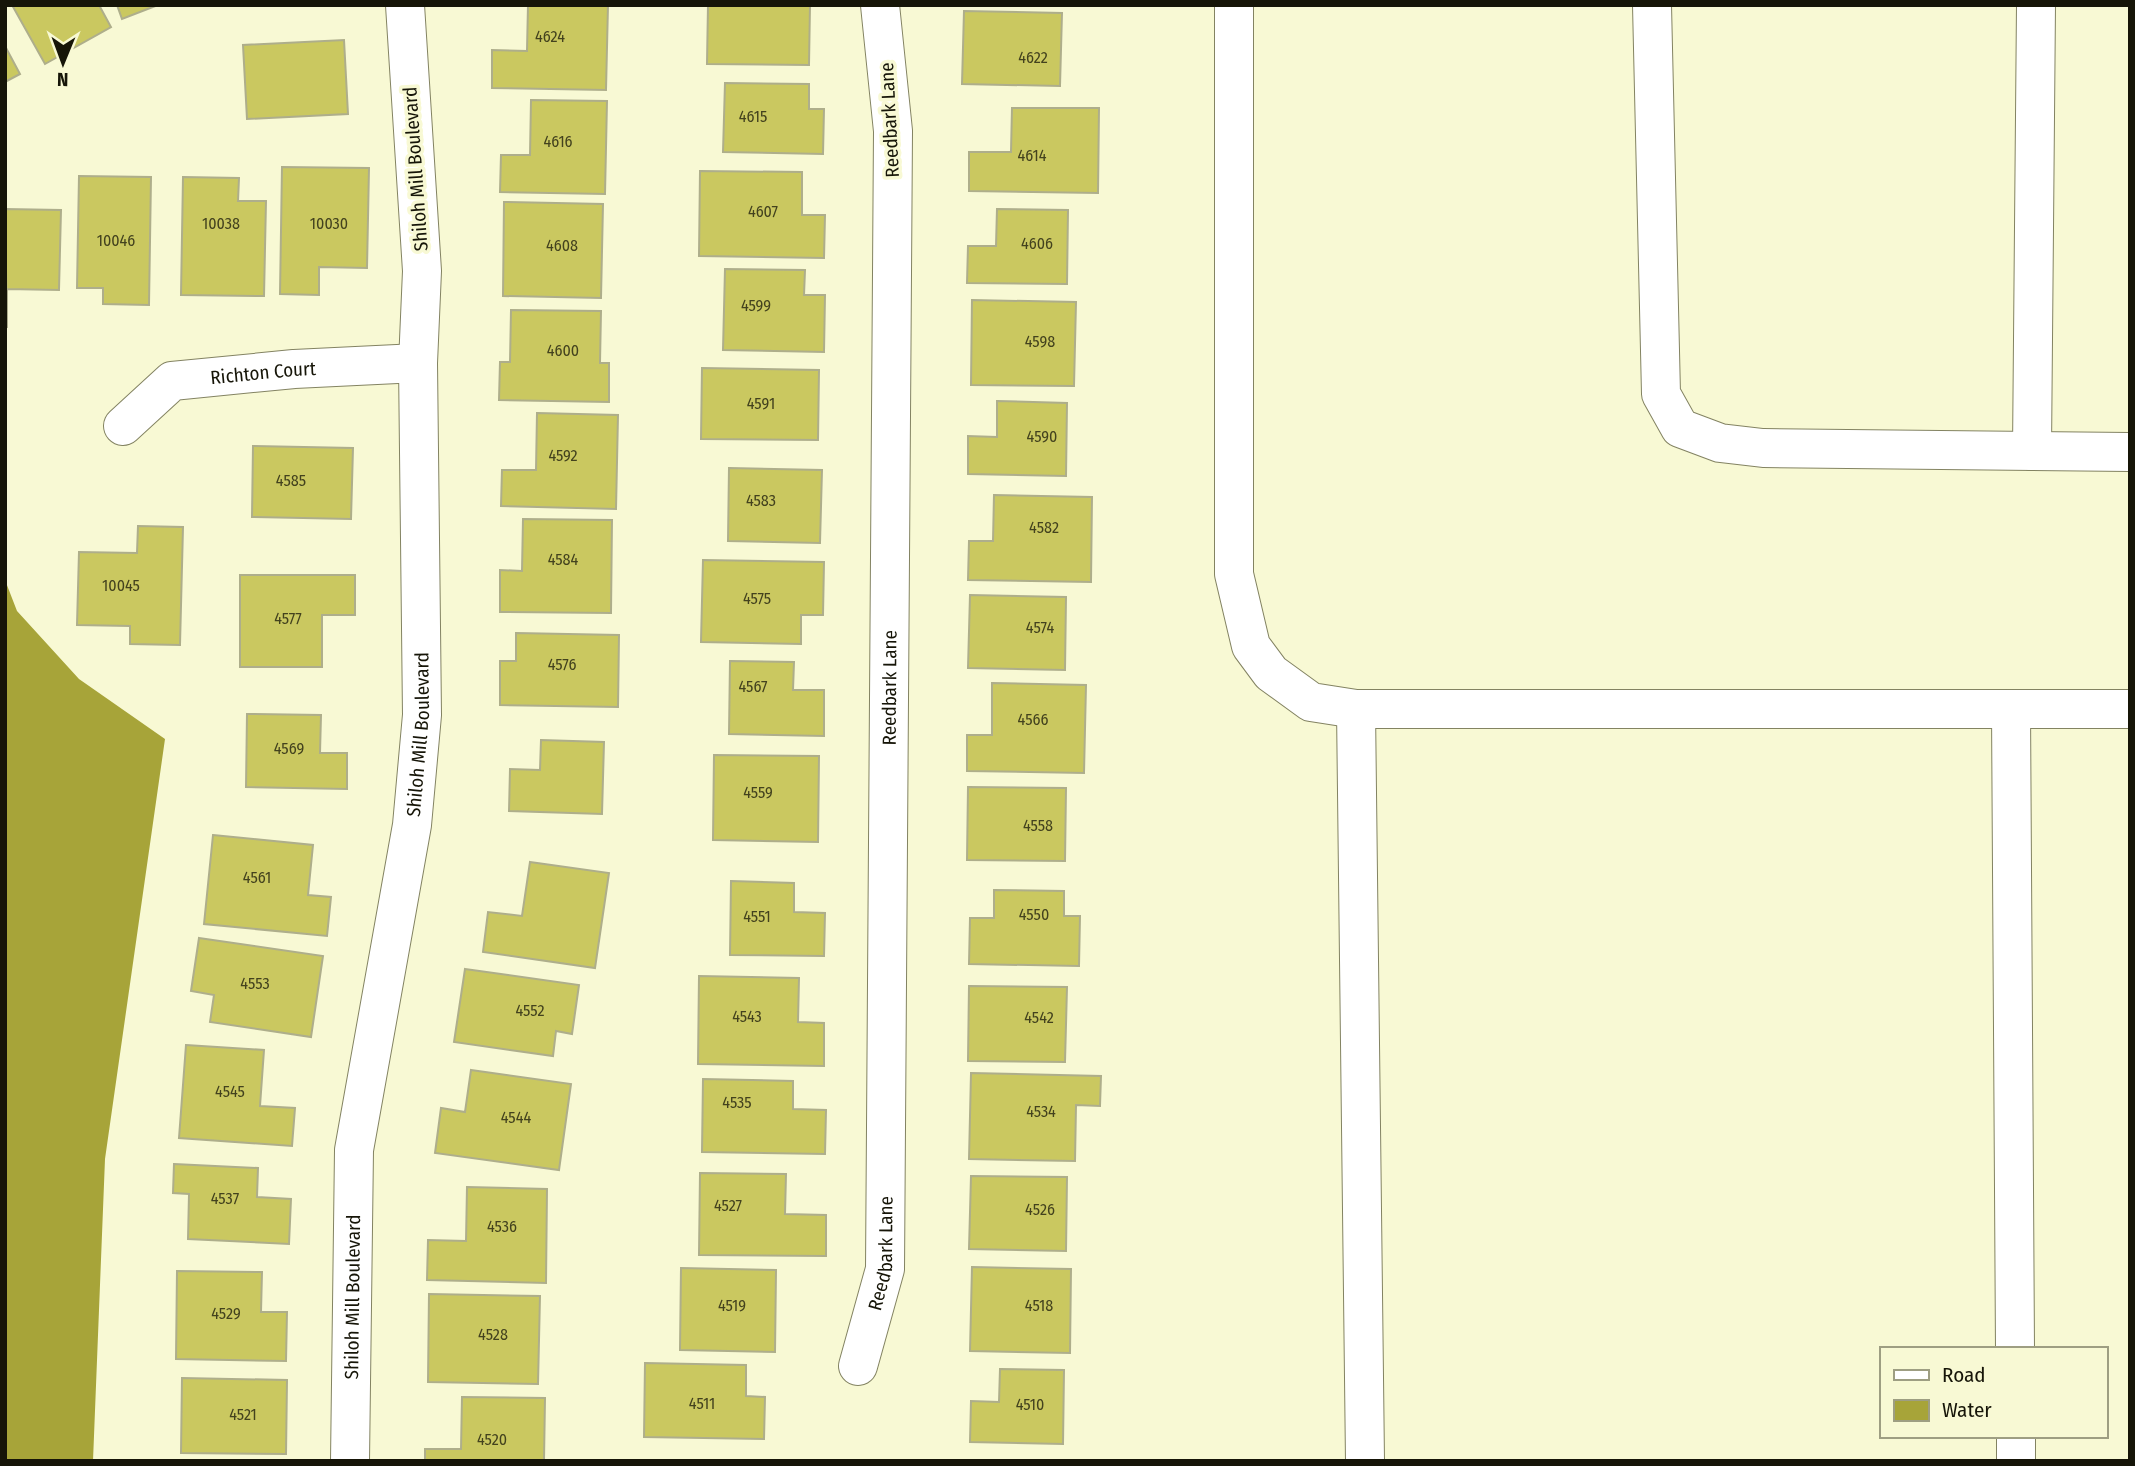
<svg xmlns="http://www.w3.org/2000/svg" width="2135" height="1466" viewBox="0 0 2135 1466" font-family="'Fira Sans Condensed',sans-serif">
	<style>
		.water { fill: #a7a439 }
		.building { fill: #cac860; stroke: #aeae8b; stroke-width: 2 }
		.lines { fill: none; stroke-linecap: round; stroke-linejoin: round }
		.minor-casing { stroke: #838362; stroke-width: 40 }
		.minor { stroke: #fff; stroke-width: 38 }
		.labels { text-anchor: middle; stroke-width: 7; stroke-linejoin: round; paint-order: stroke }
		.number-label { font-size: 16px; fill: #43421e }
		.street-label { font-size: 19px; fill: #161508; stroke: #f8f9d4 }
	</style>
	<rect width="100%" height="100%" fill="#f8f9d4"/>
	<polygon class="water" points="5,580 17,611 79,679 165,739 105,1159 93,1461 5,1461"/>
	<g class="building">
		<polygon points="12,5 99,5 111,27 45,64"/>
		<polygon points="117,5 158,5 122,19"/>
		<polygon points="528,5 608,5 606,90 492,88 492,50 527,51"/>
		<polygon points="708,5 810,5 809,65 707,64"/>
		<polygon points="964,11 1062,13 1060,86 962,84"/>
		<polygon points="344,40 348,114 247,119 243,45"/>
		<polygon points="5,46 20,74 5,82"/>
		<polygon points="725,83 809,84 809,109 824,109 823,154 723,152"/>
		<polygon points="531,100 607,101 605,194 500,192 501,155 530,155"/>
		<polygon points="1012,108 1099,108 1098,193 969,191 969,152 1011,152"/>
		<polygon points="282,167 369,168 367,268 319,267 319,295 280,294"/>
		<polygon points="700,171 802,172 802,215 825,215 824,258 699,256"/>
		<polygon points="79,176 151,177 149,305 103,304 103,288 77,288"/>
		<polygon points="183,177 239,178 238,201 266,201 264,296 181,295"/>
		<polygon points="504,202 603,204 601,298 503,296"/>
		<polygon points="5,209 61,210 59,290 7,289 7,328"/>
		<polygon points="997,209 1068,210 1067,284 967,283 968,246 996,246"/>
		<polygon points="725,269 805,270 804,295 825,295 824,352 723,350"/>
		<polygon points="972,300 1076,302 1074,386 971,385"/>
		<polygon points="511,310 601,311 600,363 609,363 609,402 499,400 500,362 510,362"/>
		<polygon points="702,368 819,370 818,440 701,439"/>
		<polygon points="997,401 1067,403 1066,476 968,474 968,436 997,437"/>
		<polygon points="537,413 618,415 616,509 501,506 502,470 536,470"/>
		<polygon points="253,446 353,448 351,519 252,517"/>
		<polygon points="729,468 822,470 820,543 728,541"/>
		<polygon points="994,495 1092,497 1091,582 968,580 969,541 993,541"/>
		<polygon points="523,519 612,520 611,613 500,612 500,570 522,571"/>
		<polygon points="138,526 183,527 180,645 130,644 130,626 77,625 79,552 137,553"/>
		<polygon points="703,560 824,562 823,615 801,615 801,644 701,642"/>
		<polygon points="240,575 355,575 355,615 322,615 322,667 240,667"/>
		<polygon points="970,595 1066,597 1065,670 968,668"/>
		<polygon points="516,633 619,635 618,707 500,705 500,661 516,661"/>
		<polygon points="730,661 794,662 793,690 824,690 824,736 729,734"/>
		<polygon points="992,683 1086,685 1084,773 967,771 967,735 992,735"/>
		<polygon points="247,714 321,715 320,753 347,753 347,789 246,787"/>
		<polygon points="541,740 604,742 602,814 509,811 510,769 540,770"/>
		<polygon points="714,755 819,756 818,842 713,840"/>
		<polygon points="968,787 1066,788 1065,861 967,860"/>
		<polygon points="213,835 313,845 308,895 331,897 327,936 204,924"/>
		<polygon points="530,862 609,873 595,968 483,952 488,912 522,916"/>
		<polygon points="731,881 794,883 794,912 825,913 824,956 730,955"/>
		<polygon points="994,890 1064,891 1064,916 1080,916 1079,966 969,964 970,918 994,918"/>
		<polygon points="199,938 323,956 311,1037 210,1022 214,995 191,991"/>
		<polygon points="465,969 579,985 572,1034 556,1031 553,1056 454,1042"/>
		<polygon points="699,976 799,978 798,1022 824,1023 824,1066 698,1064"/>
		<polygon points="969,986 1067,987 1065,1062 968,1061"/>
		<polygon points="186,1045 264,1050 260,1106 295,1108 292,1146 179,1138"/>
		<polygon points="471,1070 571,1084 559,1170 435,1153 441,1108 465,1112"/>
		<polygon points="971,1073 1101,1076 1100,1106 1076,1105 1075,1161 969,1159"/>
		<polygon points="703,1079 793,1081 793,1109 826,1110 825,1154 702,1152"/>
		<polygon points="174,1164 258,1168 257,1197 291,1199 289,1244 188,1239 189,1194 173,1193"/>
		<polygon points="700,1173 786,1174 785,1214 826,1215 826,1256 699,1255"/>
		<polygon points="971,1176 1067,1177 1066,1251 969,1249"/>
		<polygon points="467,1187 547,1189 546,1283 427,1280 428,1240 466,1241"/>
		<polygon points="972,1267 1071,1269 1070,1353 970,1351"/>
		<polygon points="681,1268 776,1270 775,1352 680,1350"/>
		<polygon points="177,1271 262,1272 261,1312 287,1312 286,1361 176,1359"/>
		<polygon points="429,1294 540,1296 538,1384 428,1382"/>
		<polygon points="645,1363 746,1365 746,1396 765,1397 764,1439 644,1437"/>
		<polygon points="1000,1369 1064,1370 1063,1444 970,1442 971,1401 999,1402"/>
		<polygon points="182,1378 287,1380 286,1454 181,1453"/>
		<polygon points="462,1397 545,1398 544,1461 425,1461 425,1449 461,1449"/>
	</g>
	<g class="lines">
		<g class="minor-casing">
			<g id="minor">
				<polyline points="1234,5 1234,574 1251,646 1271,673 1311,702 1356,709 2130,709"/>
				<polyline points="1652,5 1661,394 1680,428 1720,443 1763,448 2130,452"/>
				<path id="s1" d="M123 426 172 381 294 369 418 363"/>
				<polyline points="2032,451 2036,5"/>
				<polyline points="1356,709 1365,1461"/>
				<polyline points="2011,709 2015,1349"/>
				<path id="s2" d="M858 1366 885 1269 893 131 880 5"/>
				<polyline points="2016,1436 2016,1461"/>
				<path id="s3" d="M350 1461 354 1150 412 825 422 715 418 363 422 271 405 5"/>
			</g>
		</g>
		<use href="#minor" class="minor"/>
	</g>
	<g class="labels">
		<g class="number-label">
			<text x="550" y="42">4624</text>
			<text x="1033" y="63">4622</text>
			<text x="753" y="122">4615</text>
			<text x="558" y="147">4616</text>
			<text x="1032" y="161">4614</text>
			<text x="763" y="217">4607</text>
			<text x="221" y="229">10038</text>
			<text x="329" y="229">10030</text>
			<text x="116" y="246">10046</text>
			<text x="1037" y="249">4606</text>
			<text x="562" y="251">4608</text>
			<text x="756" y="311">4599</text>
			<text x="1040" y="347">4598</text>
			<text x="563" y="356">4600</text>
			<text x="761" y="409">4591</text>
			<text x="1042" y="442">4590</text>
			<text x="563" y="461">4592</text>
			<text x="291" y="486">4585</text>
			<text x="761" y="506">4583</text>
			<text x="1044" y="533">4582</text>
			<text x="563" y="565">4584</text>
			<text x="121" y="591">10045</text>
			<text x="757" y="604">4575</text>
			<text x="288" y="624">4577</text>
			<text x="1040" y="633">4574</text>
			<text x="562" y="670">4576</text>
			<text x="753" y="692">4567</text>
			<text x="1033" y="725">4566</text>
			<text x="289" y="754">4569</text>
			<text x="758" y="798">4559</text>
			<text x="1038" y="831">4558</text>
			<text x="257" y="883">4561</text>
			<text x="1034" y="920">4550</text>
			<text x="757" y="922">4551</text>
			<text x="255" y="989">4553</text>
			<text x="530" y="1016">4552</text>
			<text x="747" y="1022">4543</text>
			<text x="1039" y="1023">4542</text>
			<text x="230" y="1097">4545</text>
			<text x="737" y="1108">4535</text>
			<text x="1041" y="1117">4534</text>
			<text x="516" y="1123">4544</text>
			<text x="225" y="1204">4537</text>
			<text x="728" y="1211">4527</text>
			<text x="1040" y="1215">4526</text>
			<text x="502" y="1232">4536</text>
			<text x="732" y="1311">4519</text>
			<text x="1039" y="1311">4518</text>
			<text x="226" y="1319">4529</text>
			<text x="493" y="1340">4528</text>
			<text x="702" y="1409">4511</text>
			<text x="1030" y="1410">4510</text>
			<text x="243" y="1420">4521</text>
			<text x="492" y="1445">4520</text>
		</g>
		<g class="street-label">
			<text transform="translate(889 120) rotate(-93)" y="7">Reedbark Lane</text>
			<text transform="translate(415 169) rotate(-94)" y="7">Shiloh Mill Boulevard</text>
			<text dy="7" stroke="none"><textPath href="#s1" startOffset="158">Richton Court</textPath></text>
			<text dy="7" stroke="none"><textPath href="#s2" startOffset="682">Reedbark Lane</textPath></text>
			<text dy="7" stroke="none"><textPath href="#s3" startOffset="732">Shiloh Mill Boulevard</textPath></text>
			<text dy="7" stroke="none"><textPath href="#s2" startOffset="116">Reedbark Lane</textPath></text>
			<text dy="7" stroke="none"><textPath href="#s3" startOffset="164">Shiloh Mill Boulevard</textPath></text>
		</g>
	</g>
	<rect width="2135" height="1466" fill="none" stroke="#161508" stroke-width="14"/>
	<rect x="1880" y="1347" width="228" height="91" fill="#f8f9d4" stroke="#9e9e82" stroke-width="2"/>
	<rect x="1894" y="1370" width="35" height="10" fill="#ffffff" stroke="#9e9e82" stroke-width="2"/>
	<text x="1942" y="1382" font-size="21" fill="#161508">Road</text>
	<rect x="1894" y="1400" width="35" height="21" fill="#a7a439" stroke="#9e9e82" stroke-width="2"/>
	<text x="1942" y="1417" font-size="21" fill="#161508">Water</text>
	<g transform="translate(63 63) rotate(181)" stroke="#f8f9d4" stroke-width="5" paint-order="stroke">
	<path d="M0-5L12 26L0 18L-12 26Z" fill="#161508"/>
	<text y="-10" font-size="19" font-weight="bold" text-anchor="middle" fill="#161508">N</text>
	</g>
</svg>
